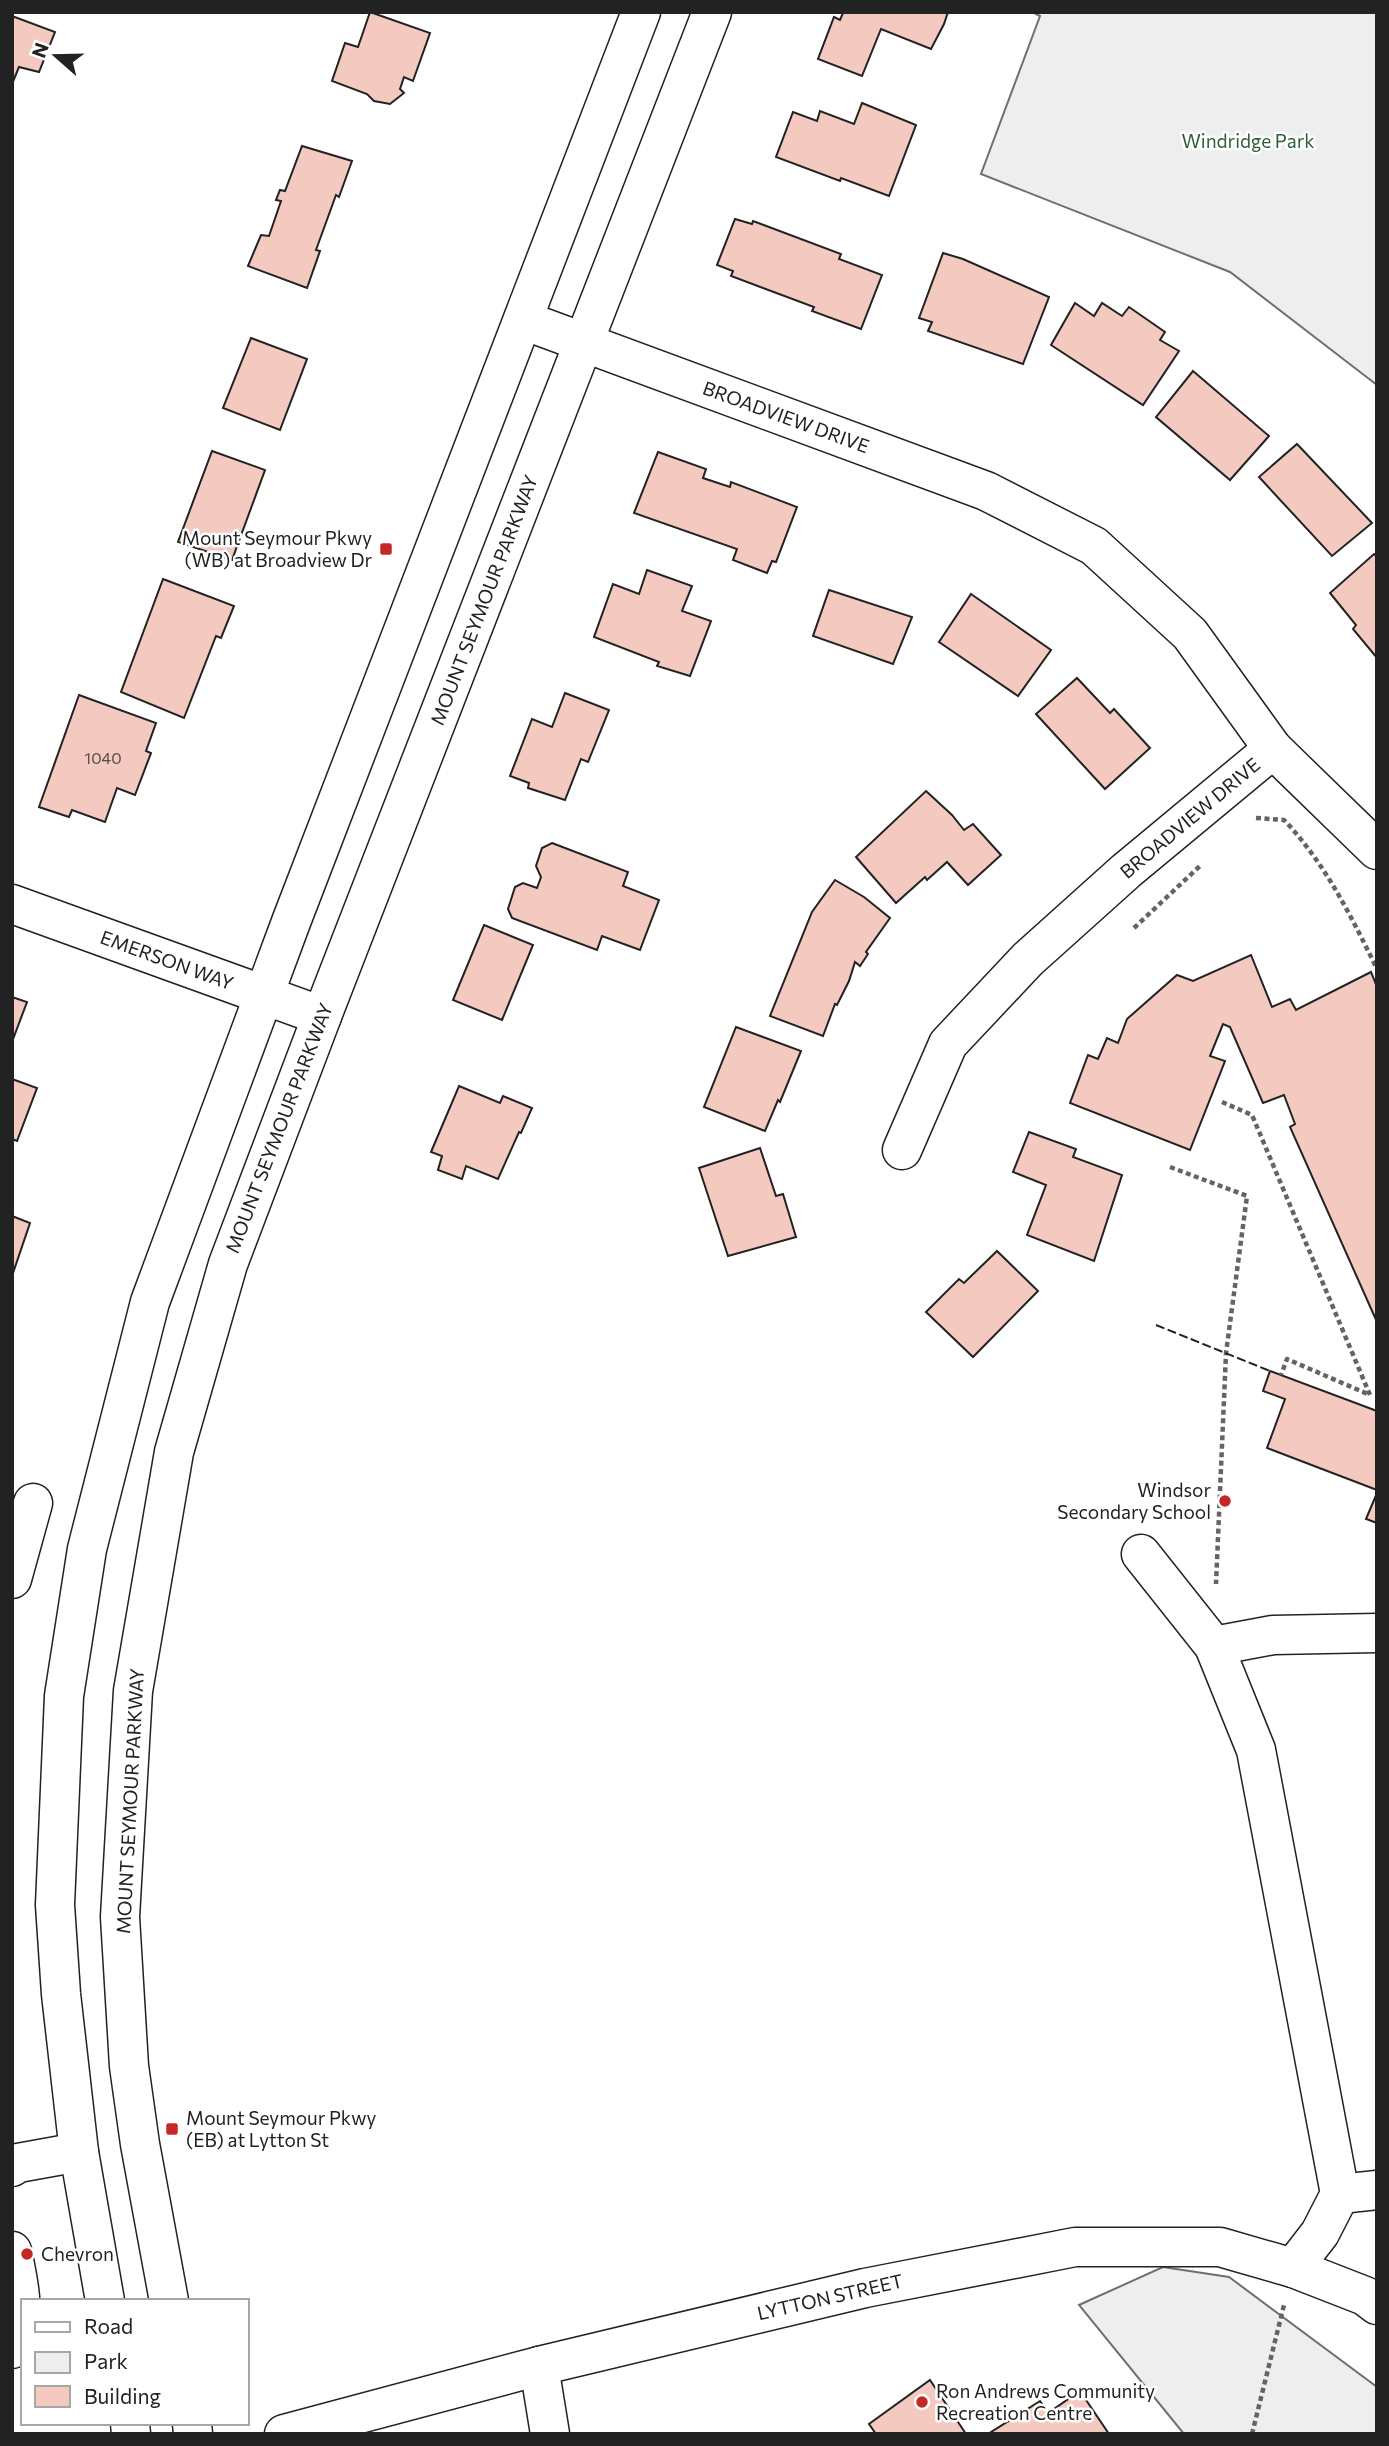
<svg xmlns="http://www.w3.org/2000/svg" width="1389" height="2446" viewBox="0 0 1389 2446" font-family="Commissioner,sans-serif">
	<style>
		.green { fill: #eee; stroke: #6f6f6f; stroke-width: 2 }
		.building { fill: #f3c9c0; stroke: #222; stroke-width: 2 }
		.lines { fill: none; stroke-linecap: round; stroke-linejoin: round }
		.minor-casing { stroke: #222; stroke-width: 41 }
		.major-casing { stroke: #222; stroke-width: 41 }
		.path { stroke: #646464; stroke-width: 4.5; stroke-dasharray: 5 3.5; stroke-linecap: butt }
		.minor { stroke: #fff; stroke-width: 38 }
		.major { stroke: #fff; stroke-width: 38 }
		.fence { stroke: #222; stroke-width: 2; stroke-dasharray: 9 3.5; stroke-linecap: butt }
		.poi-dot { fill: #c62828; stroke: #fff; stroke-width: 2.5 }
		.labels { text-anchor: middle; stroke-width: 5; stroke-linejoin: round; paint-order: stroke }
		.number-label { font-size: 16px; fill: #564c4a }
		.park-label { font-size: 19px; fill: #2f5e38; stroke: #fff }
		.street-label { font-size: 19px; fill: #222; stroke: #fff }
		.poi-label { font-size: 19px; fill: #222; stroke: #fff; text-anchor: start }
	</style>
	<rect width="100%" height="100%" fill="#fff"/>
	<g class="green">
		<polygon points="1032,12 1377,12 1377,385 1230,272 981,174 1040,16"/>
		<polygon points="1163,2267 1229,2277 1377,2387 1377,2434 1184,2434 1079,2305"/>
	</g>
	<g class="building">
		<polygon points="370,12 430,33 413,81 404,77 400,89 404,93 390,104 374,101 367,94 332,81 345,43 358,47"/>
		<polygon points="841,12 948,12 944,24 931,49 881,29 862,76 818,59 834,17 840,20 843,13"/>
		<polygon points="12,16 55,32 39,72 19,67 12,84"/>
		<polygon points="862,103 916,125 889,196 841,178 840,181 776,157 793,112 817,121 820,111 854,124"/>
		<polygon points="302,146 352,161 339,197 336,195 316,250 320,251 307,288 248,266 261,235 269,236 281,201 276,200 280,190 285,191"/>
		<polygon points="735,219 752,224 753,221 841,254 839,259 882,275 861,329 812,311 814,307 731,276 733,271 717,265"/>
		<polygon points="943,253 963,259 1049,297 1023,364 928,331 932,322 919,318"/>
		<polygon points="1075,303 1094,316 1102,303 1122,316 1129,307 1165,332 1160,340 1179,351 1143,405 1051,345"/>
		<polygon points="251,338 307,359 280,430 223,408"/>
		<polygon points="1193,371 1269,436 1230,480 1156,417"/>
		<polygon points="1297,444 1372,523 1332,556 1259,477"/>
		<polygon points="212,451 265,470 232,560 178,542"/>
		<polygon points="658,452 706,469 703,478 730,487 731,482 797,507 776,562 772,561 767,573 733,560 737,549 634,513"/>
		<polygon points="1374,554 1377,557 1377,658 1353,629 1356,625 1330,593"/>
		<polygon points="647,570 692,586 682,611 711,621 690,676 657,666 659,662 594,637 613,584 639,594"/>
		<polygon points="163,579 234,606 221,638 216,636 184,718 121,692"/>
		<polygon points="829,590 912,617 893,664 813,636"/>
		<polygon points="971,594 1051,650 1018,696 939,642"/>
		<polygon points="1077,678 1110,713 1114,709 1150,748 1105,789 1036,714"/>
		<polygon points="565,693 609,710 588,762 581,759 565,800 528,788 529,783 510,776 532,719 552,727"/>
		<polygon points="79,695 156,723 146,751 151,753 135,795 117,788 105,822 72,810 69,817 39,807"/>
		<polygon points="926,791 952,815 964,830 973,824 1001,855 968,885 947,862 927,880 925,877 896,903 856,857"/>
		<polygon points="552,843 628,872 623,886 659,900 640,950 602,936 597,950 512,918 508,909 515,887 523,883 537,888 541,877 536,866 542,848"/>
		<polygon points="835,880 864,897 890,918 866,952 868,954 860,966 855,962 849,981 837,1005 835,1004 823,1036 770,1016 812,912"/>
		<polygon points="484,925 533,945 502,1020 453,1000"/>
		<polygon points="1251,955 1272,1007 1290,999 1296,1010 1371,972 1377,987 1377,1322 1290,1127 1295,1124 1284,1095 1263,1103 1230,1027 1223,1024 1210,1056 1225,1061 1190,1150 1070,1103 1088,1055 1098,1059 1107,1038 1118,1043 1127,1019 1177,975 1193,981"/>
		<polygon points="12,997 27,1002 12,1042"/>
		<polygon points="736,1027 801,1051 780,1102 778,1100 765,1131 704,1107"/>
		<polygon points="12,1079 37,1088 17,1141 12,1139"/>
		<polygon points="459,1086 500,1103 503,1096 532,1108 521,1133 519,1132 498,1179 466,1166 462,1179 438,1170 442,1156 431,1152"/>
		<polygon points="1029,1132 1076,1149 1073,1157 1122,1175 1094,1261 1027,1235 1046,1185 1013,1172"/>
		<polygon points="760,1148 776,1196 783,1194 796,1237 728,1256 699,1168"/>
		<polygon points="12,1216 30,1223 12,1276"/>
		<polygon points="997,1251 1038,1291 973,1357 926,1312 959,1279 964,1283"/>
		<polygon points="1270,1371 1377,1411 1377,1490 1267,1448 1285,1399 1263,1391"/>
		<polygon points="1377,1493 1377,1523 1366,1519"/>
		<polygon points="930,2380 966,2434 876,2434 869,2424"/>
		<polygon points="1080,2391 1109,2434 988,2434 1040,2401 1048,2413"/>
	</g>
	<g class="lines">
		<g class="minor-casing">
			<g id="minor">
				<polyline points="523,320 986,491 1094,546 1190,634 1273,749 1377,850"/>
				<polyline points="12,904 322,1016"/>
				<polyline points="902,1150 948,1044 1028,959 1126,871 1273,749"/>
				<polyline points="1141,1554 1214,1646 1256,1750 1340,2194 1320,2233 1293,2268"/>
				<polyline points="12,1579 33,1503"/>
				<polyline points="1214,1646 1273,1635 1377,1633"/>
				<polyline points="12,2167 18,2163 79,2152"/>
				<polyline points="1340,2194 1377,2190"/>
				<path d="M12 2251C20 2289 26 2311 12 2349"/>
				<polyline points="539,2366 550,2434"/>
				<polyline points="284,2434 539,2366 865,2288 1075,2247 1220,2247 1293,2268 1365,2296 1377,2305"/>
			</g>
		</g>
		<g class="major-casing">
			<g id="major">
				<polyline points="105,2301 79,2152 61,1994 55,1905 64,1696 87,1549 150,1302 291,922 641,12"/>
				<polyline points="169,2301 140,2144 129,2066 120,1917 133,1691 174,1452 228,1264 322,1016 712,12"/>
				<polyline points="130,2423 131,2434"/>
				<polyline points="192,2423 193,2434"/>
			</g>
		</g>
		<g class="path">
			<path d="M1256 818 1284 820C1325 863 1351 916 1377 969"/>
			<polyline points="1134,928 1202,864"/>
			<polyline points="1222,1102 1252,1115 1370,1395 1287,1359 1281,1375"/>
			<polyline points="1170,1167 1247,1196 1226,1353 1216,1584"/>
			<polyline points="1252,2434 1284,2305"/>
		</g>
		<use href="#minor" class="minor"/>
		<use href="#major" class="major"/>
		<polyline class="fence" points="1156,1325 1270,1371"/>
	</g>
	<g class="poi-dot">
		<rect x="379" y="542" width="14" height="14" rx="3.5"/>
		<circle cx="1225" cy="1501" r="7"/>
		<rect x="165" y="2122" width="14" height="14" rx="3.5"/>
		<circle cx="27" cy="2254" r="7"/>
		<circle cx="922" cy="2402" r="7"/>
	</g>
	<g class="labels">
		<g class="number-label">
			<text x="103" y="764">1040</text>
		</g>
		<g class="park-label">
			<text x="1248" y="148">Windridge Park</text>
		</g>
		<g class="street-label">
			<text transform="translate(786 417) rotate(20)" y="7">BROADVIEW DRIVE</text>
			<text transform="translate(484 600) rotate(-69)" y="7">MOUNT SEYMOUR PARKWAY</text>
			<text transform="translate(1190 818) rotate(-40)" y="7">BROADVIEW DRIVE</text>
			<text transform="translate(167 960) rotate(20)" y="7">EMERSON WAY</text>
			<text transform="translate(279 1128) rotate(-69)" y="7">MOUNT SEYMOUR PARKWAY</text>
			<text transform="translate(130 1801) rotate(-87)" y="7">MOUNT SEYMOUR PARKWAY</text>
			<text transform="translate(830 2297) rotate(-13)" y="7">LYTTON STREET</text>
		</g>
		<g class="poi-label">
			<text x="372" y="545" text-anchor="end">Mount Seymour Pkwy<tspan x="372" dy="22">(WB) at Broadview Dr</tspan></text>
			<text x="1211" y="1497" text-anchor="end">Windsor<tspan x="1211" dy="22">Secondary School</tspan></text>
			<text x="186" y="2125">Mount Seymour Pkwy<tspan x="186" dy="22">(EB) at Lytton St</tspan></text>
			<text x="41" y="2261">Chevron</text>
			<text x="936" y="2398">Ron Andrews Community<tspan x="936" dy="22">Recreation Centre</tspan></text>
		</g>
	</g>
	<rect width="1389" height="2446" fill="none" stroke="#222222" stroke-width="28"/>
	<rect x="21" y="2299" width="228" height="126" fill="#ffffff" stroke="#a7a7a7" stroke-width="2"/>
	<rect x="35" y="2322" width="35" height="10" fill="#ffffff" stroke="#a7a7a7" stroke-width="2"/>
	<text x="84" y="2334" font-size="21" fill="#222222">Road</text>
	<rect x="35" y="2352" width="35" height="21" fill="#eeeeee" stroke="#a7a7a7" stroke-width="2"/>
	<text x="84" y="2369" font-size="21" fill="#222222">Park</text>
	<rect x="35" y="2386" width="35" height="21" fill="#f3c9c0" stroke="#a7a7a7" stroke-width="2"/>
	<text x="84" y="2404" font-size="21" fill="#222222">Building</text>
	<g transform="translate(56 56) rotate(290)" stroke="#ffffff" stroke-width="5" paint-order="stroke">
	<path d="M0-5L12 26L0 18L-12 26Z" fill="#222222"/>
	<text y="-10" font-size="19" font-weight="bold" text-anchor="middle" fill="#222222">N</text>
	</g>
</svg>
